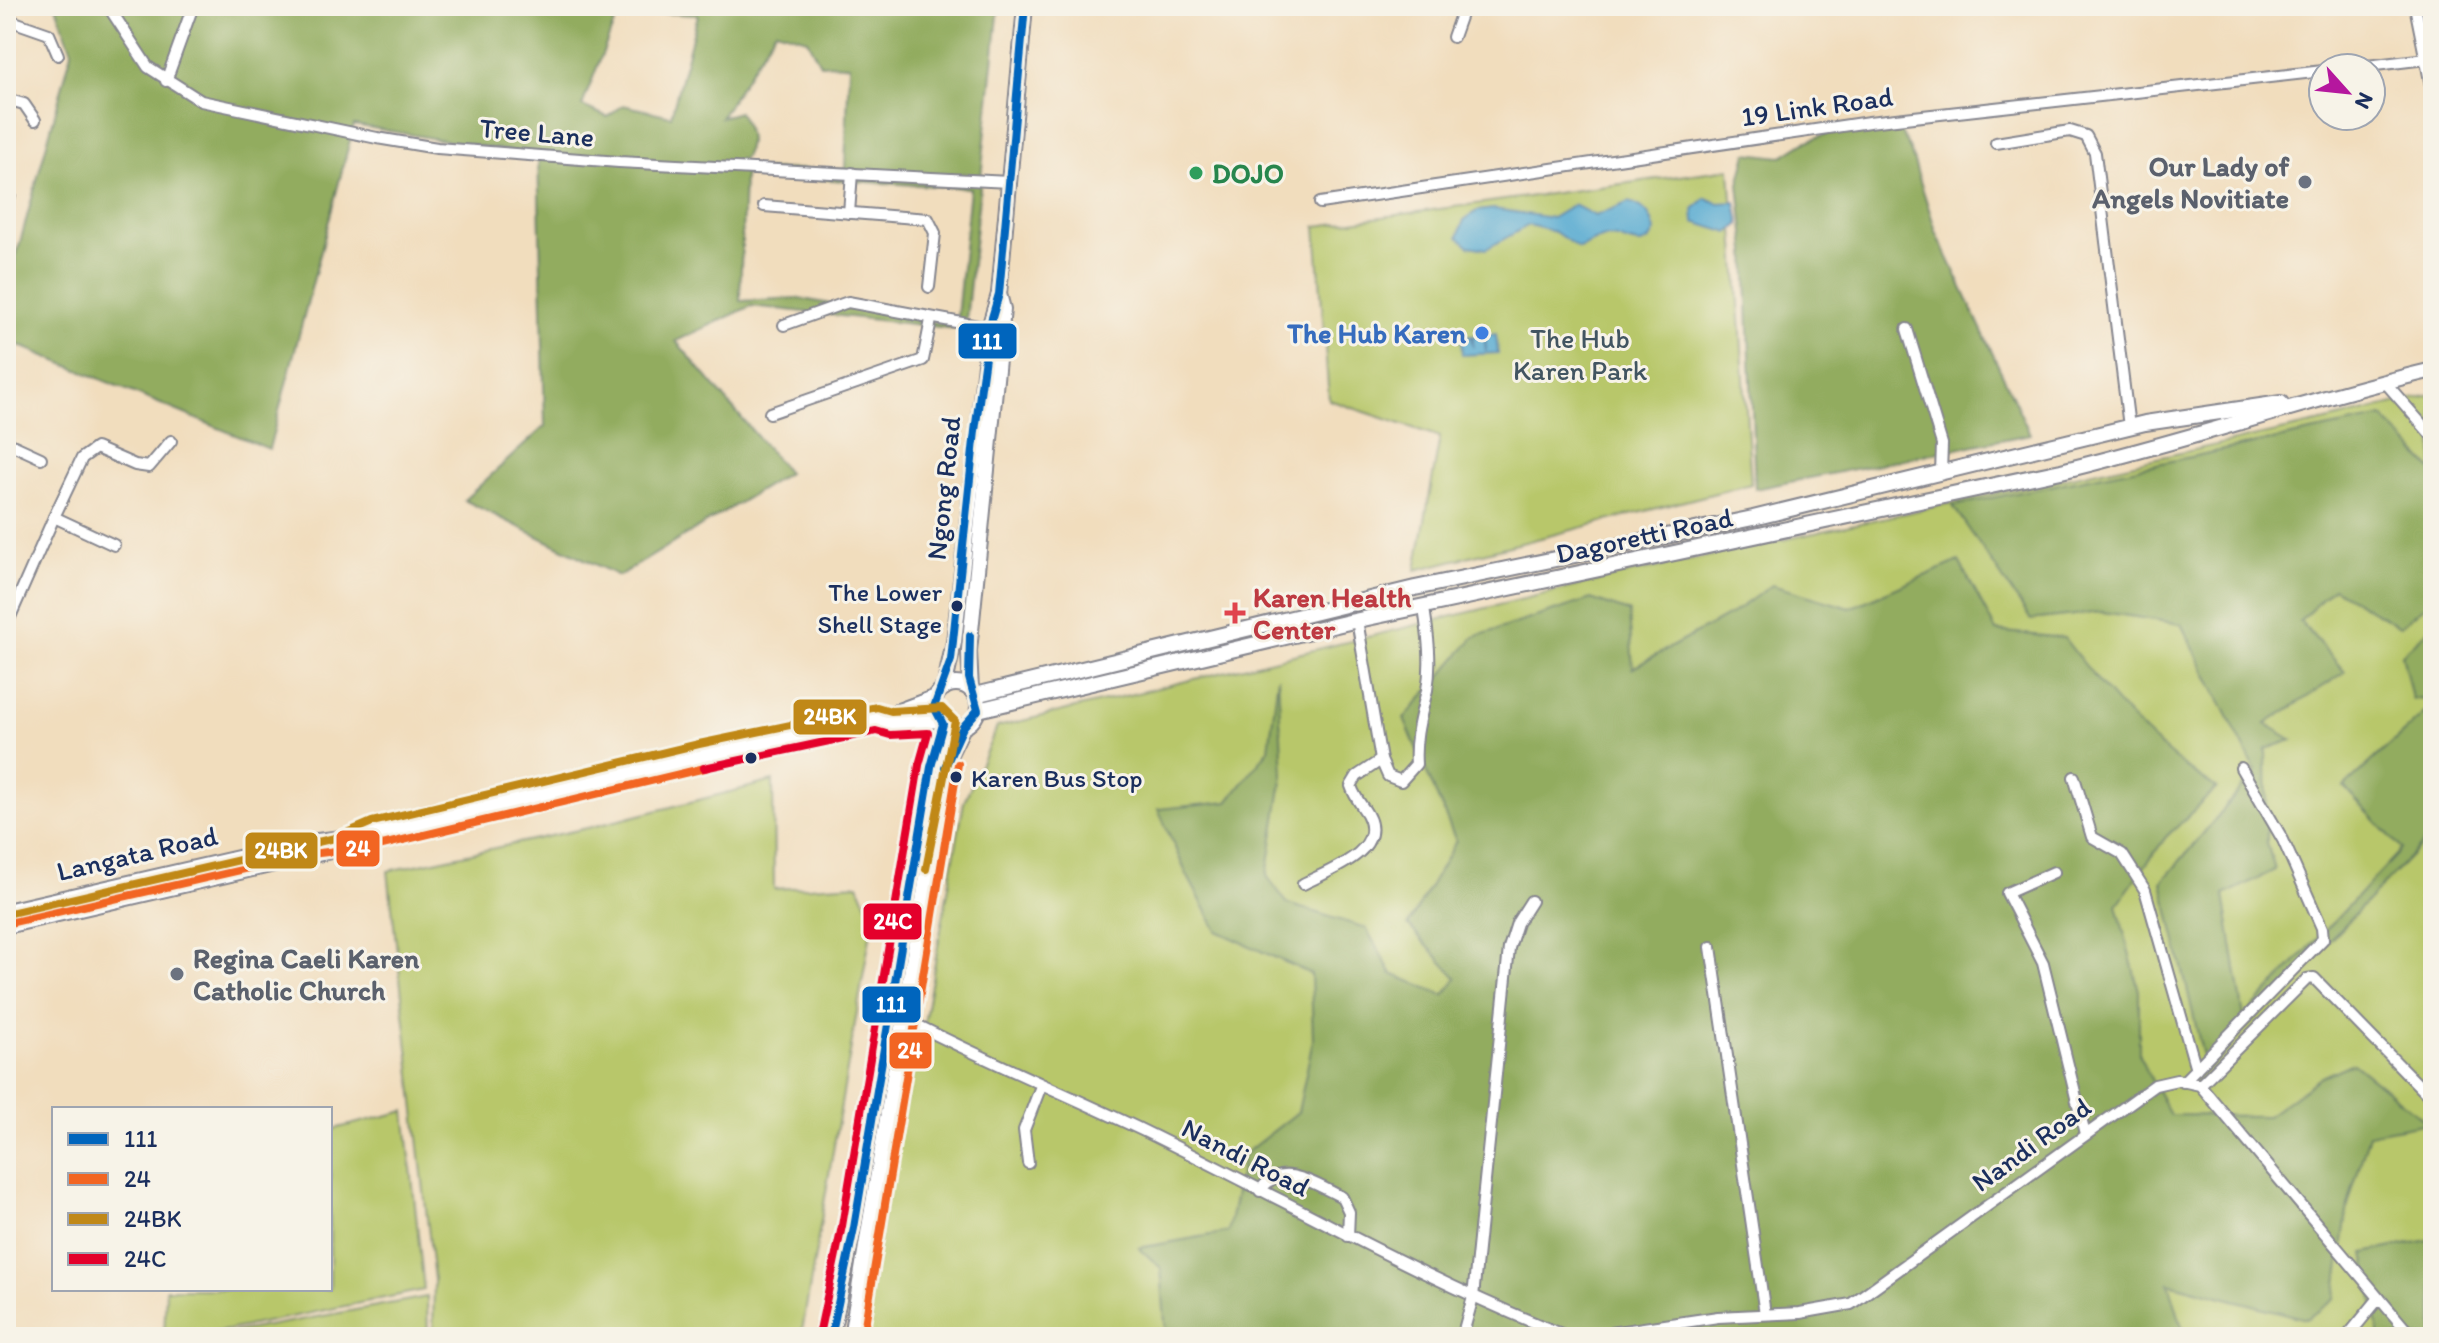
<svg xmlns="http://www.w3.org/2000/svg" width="2439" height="1343" viewBox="0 0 2439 1343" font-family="Itim,sans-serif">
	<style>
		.green { fill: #b8c76a; stroke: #6a7b64; stroke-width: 2 }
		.forest { fill: #92ac5e; stroke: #566e5e; stroke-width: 2; fill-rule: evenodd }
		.water { fill: #56aad1; stroke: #386c98; stroke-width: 2 }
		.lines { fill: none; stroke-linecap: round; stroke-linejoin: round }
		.street-casing { stroke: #86868e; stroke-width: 14 }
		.secondary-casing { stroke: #86868e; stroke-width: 18 }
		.street { stroke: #fff; stroke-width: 10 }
		.secondary { stroke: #fff; stroke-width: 14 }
		.bus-1-casing { stroke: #f7f3e8; stroke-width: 14 }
		.bus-2-casing { stroke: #f7f3e8; stroke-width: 14 }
		.bus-3-casing { stroke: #f7f3e8; stroke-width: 14 }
		.bus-4-casing { stroke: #f7f3e8; stroke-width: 14 }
		.bus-1 { stroke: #0065bd; stroke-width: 8 }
		.bus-2 { stroke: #f26522; stroke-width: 8 }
		.bus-3 { stroke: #c08818; stroke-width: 8 }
		.bus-4 { stroke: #e4002b; stroke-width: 8 }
		.leisure-dot { fill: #2e9e5b; stroke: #f7f3e8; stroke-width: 3 }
		.worship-dot { fill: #6b7280; stroke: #f7f3e8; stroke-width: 3 }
		.shop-dot { fill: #3f7fe0; stroke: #f7f3e8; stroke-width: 3 }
		.bus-dot { fill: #1b2f5e; stroke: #f7f3e8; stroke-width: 3 }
		.health-dot { fill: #e0444e; stroke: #f7f3e8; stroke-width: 3 }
		.labels { text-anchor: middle; stroke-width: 6; stroke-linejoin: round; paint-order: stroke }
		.bus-label { font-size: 26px; fill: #1b2f5e; stroke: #f7f3e8; text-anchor: end }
		.street-label { font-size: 28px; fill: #1b2f5e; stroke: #f7f3e8 }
		.worship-label { font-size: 28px; font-weight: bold; fill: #5b616d; stroke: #f7f3e8; text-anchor: end }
		.leisure-label { font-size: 28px; font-weight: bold; fill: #27864d; stroke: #f7f3e8; text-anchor: start }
		.shop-label { font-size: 28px; font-weight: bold; fill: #366cbe; stroke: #f7f3e8; text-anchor: end }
		.park-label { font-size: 28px; fill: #425561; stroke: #f7f3e8 }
		.health-label { font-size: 28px; font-weight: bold; fill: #be3a42; stroke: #f7f3e8; text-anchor: start }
		.line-badge { stroke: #f7f3e8; stroke-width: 3 }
		.badge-label { font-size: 22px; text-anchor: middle; font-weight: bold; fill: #fff }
	</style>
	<rect width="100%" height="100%" fill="#f7f3e8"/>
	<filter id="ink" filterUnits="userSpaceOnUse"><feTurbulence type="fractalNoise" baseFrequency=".0125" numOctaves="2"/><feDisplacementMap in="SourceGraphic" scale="16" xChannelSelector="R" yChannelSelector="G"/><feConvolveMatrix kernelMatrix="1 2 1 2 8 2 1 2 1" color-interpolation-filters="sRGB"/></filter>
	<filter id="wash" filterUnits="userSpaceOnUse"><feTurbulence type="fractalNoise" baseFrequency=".006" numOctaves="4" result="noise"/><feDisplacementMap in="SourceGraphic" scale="32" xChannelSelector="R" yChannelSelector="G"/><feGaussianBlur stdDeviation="1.8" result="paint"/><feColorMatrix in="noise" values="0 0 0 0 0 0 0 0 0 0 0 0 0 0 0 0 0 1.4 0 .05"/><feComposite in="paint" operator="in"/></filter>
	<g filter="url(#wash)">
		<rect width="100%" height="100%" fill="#f1ddbd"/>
		<g class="green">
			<polygon points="1730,169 1751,484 1416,570 1440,437 1329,400 1316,226"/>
			<polygon points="2433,394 2433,1337 861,1337 897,1135 925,1018 964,802 997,727 1622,575 2331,420"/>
			<polygon points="773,781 774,889 858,884 873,919 801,1337 433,1337 434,1280 388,871 592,827"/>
			<polygon points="405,1111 424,1290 193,1337 164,1337 166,1289 330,1289 330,1130"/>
			<polygon points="427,1297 428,1337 207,1337"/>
		</g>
		<g class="forest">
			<path d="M56 6H999L965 330 751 306 676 341 788 473 619 576 464 500 545 426 538 156 354 125 269 449 6 340V294L72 51ZM619 11 698 15 671 116 623 105 608 117 582 106ZM776 30 807 39 820 64 849 65 845 169 734 170C753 149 753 137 739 112L721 117ZM744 175 970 188 956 326 797 298 740 301Z"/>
			<polygon points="1900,130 1910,150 1937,234 2030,434 1755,489 1746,251 1739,184 1747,153 1781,157 1805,142 1834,131"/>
			<polygon points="2383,417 2433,471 2433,600 2400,626 2333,588 2300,621 2345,672 2266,724 2293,740 2266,749 2267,843 2275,870 2224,895 2244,1017 2402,849 2344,787 2431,707 2433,833 2206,1069 2162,882 2256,771 2181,624 2102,612 2031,620 1953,506"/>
			<path d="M1959 561 1996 631 2064 638C2109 697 2153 750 2217 788L2166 837 2117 905 2139 991V1056L2170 1115 2267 1116 2321 1077 2353 1063 2428 1123 2369 1134 2348 1205 2335 1299 2306 1319 2169 1283 2185 1337H1864L1859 1330 1783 1337H1166L1161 1268 1139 1248 1228 1232 1244 1154 1298 1112 1313 1040 1311 974 1217 931 1186 873 1158 809 1228 802 1269 749 1278 677 1283 775 1267 876 1288 904 1366 928 1392 974 1444 995 1457 978 1408 925 1456 841 1404 719 1474 637 1591 599 1629 612 1633 668 1731 614 1772 585 1850 608Z"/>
			<polygon points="2433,626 2433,700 2412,699 2402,654"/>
			<polygon points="2433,1239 2433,1337 2380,1337 2364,1253"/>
		</g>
		<g class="water">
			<polygon points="1706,198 1718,203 1736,202 1740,224 1729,233 1694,222 1693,209"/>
			<path d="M1629 202C1646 207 1651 215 1655 231 1642 259 1623 232 1602 238 1593 240 1588 246 1578 248L1555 232 1529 225 1486 249 1469 246 1458 237 1464 220 1477 211 1494 209 1552 218 1574 205 1595 216Z"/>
			<polygon points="1496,334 1498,353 1462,355 1461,337 1471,336 1473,347 1473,336 1484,335 1486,351 1485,335"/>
		</g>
	</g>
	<g filter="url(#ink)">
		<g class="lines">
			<g class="street-casing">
				<g id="street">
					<polyline points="108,6 148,67 201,101 377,138 437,148 619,162 1009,182"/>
					<polyline points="2415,6 2433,96"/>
					<polyline points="6,19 49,34 58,55"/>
					<polyline points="1453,37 1464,6"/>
					<polyline points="2350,68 2426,59"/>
					<polyline points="166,81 193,6"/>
					<polyline points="6,99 24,104 35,120"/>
					<polyline points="1996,143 2070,131 2086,136 2095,153 2129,427"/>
					<polyline points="6,177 10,196"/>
					<polyline points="1320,203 1869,122 2323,71"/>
					<polyline points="764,206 928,219 935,233 929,287"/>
					<polyline points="849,213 852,173"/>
					<polyline points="784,325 848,302 989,328"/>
					<polyline points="1907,329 1942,444 1941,473"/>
					<polyline points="2384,381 2433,437"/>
					<polyline points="770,413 923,360 931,320"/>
					<polyline points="6,442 41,458"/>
					<polyline points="54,517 82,458 96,448 135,465 149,467 171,441"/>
					<path d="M1357 620 1381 760 1388 776 1401 781 1416 764C1414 737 1421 716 1427 690 1432 662 1428 635 1424 608"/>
					<polyline points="6,626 54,517 114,545"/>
					<polyline points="2074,777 2092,837 2122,854 2145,890 2196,1069"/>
					<polyline points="2054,872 2007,893 2043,963 2085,1134"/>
					<path d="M1303 884C1328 871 1388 851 1367 814 1361 804 1355 798 1351 786L1357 776 1381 760"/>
					<polyline points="1711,947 1765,1314"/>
					<path d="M903 1018C982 1059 1064 1093 1144 1131 1286 1200 1422 1279 1569 1337"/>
					<polyline points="2183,1082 2323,939 2322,928 2283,840 2241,768"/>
					<polyline points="2200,1085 2307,979 2314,978 2433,1100"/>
					<polyline points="1028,1163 1024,1130 1041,1086"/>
					<path d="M1260 1191C1280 1159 1316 1185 1342 1197L1349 1212 1348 1236"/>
					<polyline points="1462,1337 1473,1297 1509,948 1517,923 1531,901"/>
					<polyline points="1583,1337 1718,1317 1800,1313 1851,1304 2155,1085 2177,1080 2200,1085 2412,1337"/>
					<polyline points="2347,1337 2379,1298"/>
				</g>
			</g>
			<g class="secondary-casing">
				<g id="secondary">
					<circle cx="956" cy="706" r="22"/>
					<polyline points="944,688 954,642 989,328 999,294 1025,6"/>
					<polyline points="971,690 969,651 1003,309 999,294"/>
					<polyline points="975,695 1415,588 1753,518 2145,423 2281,403"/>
					<path d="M978 710 1349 622 2061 471C2187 441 2308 399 2433 370"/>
					<polyline points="877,719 890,723 940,720"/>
					<polyline points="6,911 309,842 375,834 702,756 877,719 936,697"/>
					<polyline points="6,926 339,849 360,841"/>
					<polyline points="831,1337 854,1228 931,767 943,724"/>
					<polyline points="851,1337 946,762 963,727"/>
				</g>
			</g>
			<use href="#street" class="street"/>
			<use href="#secondary" class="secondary"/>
			<g class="bus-1-casing">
				<g id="bus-1">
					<polyline points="945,767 963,727 978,710 969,678 970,636"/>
					<polyline points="831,1337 854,1228 931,767 943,724 934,707 951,660 975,431 989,328 999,294 1025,6"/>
				</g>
			</g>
			<g class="bus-2-casing">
				<g id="bus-2">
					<polyline points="9,923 311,854 378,846 705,768"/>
					<polyline points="863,1337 958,764"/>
				</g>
			</g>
			<g class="bus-3-casing">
				<polyline id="bus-3" points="6,914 335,838 372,822 699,744 877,707 891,711 942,708 955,721 926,869"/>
			</g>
			<g class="bus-4-casing">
				<polyline id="bus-4" points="704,768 876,731 890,735 928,733 919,765 842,1226 819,1335"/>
			</g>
			<use href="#bus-1" class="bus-1"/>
			<use href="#bus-2" class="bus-2"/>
			<use href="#bus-3" class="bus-3"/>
			<use href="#bus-4" class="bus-4"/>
		</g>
	</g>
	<circle class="leisure-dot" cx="1196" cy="173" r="8"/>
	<g class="worship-dot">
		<circle cx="2305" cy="182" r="8"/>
		<circle cx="177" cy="974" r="8"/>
	</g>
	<circle class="shop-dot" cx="1482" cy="333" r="8"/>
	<g class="bus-dot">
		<circle cx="957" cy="606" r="7"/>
		<circle cx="751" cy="758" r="7"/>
		<circle cx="956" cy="777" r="7"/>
	</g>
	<path class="health-dot" d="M1231 601h8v8h8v8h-8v8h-8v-8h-8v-8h8z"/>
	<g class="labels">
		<g class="bus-label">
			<text x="942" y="601">The Lower<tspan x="942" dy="32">Shell Stage</tspan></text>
			<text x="971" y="787" text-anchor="start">Karen Bus Stop</text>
		</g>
		<g class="street-label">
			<text transform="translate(1817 106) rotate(-8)" y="10">19 Link Road</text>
			<text transform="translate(537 132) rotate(5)" y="10">Tree Lane</text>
			<text transform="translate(943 488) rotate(-84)" y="10">Ngong Road</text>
			<text transform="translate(1644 535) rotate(-12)" y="10">Dagoretti Road</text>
			<text transform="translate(137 853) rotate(-13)" y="10">Langata Road</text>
			<text transform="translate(2031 1144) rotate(-36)" y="10">Nandi Road</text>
			<text transform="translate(1246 1157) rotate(27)" y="10">Nandi Road</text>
		</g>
		<g class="worship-label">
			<text x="2289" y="176">Our Lady of<tspan x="2289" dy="32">Angels Novitiate</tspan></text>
			<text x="193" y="968" text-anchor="start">Regina Caeli Karen<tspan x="193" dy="32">Catholic Church</tspan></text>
		</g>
		<g class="leisure-label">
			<text x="1212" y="183">DOJO</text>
		</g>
		<g class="shop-label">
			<text x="1466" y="343">The Hub Karen</text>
		</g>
		<g class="park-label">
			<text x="1580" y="348">The Hub<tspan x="1580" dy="32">Karen Park</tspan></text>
		</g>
		<g class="health-label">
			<text x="1253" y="607">Karen Health<tspan x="1253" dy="32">Center</tspan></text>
		</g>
	</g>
	<g class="line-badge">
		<rect x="957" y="322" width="61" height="38" rx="8" fill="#0065bd"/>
		<rect x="792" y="698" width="76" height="38" rx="8" fill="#c08818"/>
		<rect x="335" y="829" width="46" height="39" rx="8" fill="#f26522"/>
		<rect x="244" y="831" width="75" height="39" rx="8" fill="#c08818"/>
		<rect x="862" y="902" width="61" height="39" rx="8" fill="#e4002b"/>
		<rect x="861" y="985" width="61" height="39" rx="8" fill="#0065bd"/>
		<rect x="888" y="1031" width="45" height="39" rx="8" fill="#f26522"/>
	</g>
	<g class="badge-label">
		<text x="987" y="349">111</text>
		<text x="830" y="724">24BK</text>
		<text x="358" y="856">24</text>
		<text x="281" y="858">24BK</text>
		<text x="893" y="929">24C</text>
		<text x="891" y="1012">111</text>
		<text x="910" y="1058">24</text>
	</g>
	<rect width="2439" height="1343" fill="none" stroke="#f7f3e8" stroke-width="32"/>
	<rect x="52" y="1107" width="280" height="184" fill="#f7f3e8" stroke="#9fa5b1" stroke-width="2"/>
	<rect x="68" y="1133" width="40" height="12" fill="#0065bd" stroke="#9fa5b1" stroke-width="2"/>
	<text x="124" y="1147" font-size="24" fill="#1b2f5e">111</text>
	<rect x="68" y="1173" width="40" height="12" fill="#f26522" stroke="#9fa5b1" stroke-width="2"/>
	<text x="124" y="1187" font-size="24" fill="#1b2f5e">24</text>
	<rect x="68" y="1213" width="40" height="12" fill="#c08818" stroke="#9fa5b1" stroke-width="2"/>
	<text x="124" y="1227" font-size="24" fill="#1b2f5e">24BK</text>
	<rect x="68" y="1253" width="40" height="12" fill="#e4002b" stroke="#9fa5b1" stroke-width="2"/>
	<text x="124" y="1267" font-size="24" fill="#1b2f5e">24C</text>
	<g transform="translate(2347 92) rotate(117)"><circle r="38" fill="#f7f3e8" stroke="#9fa5b1" stroke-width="2"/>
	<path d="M0-6L14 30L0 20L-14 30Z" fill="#b5179e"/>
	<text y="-12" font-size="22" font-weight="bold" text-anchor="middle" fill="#1b2f5e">N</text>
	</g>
</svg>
